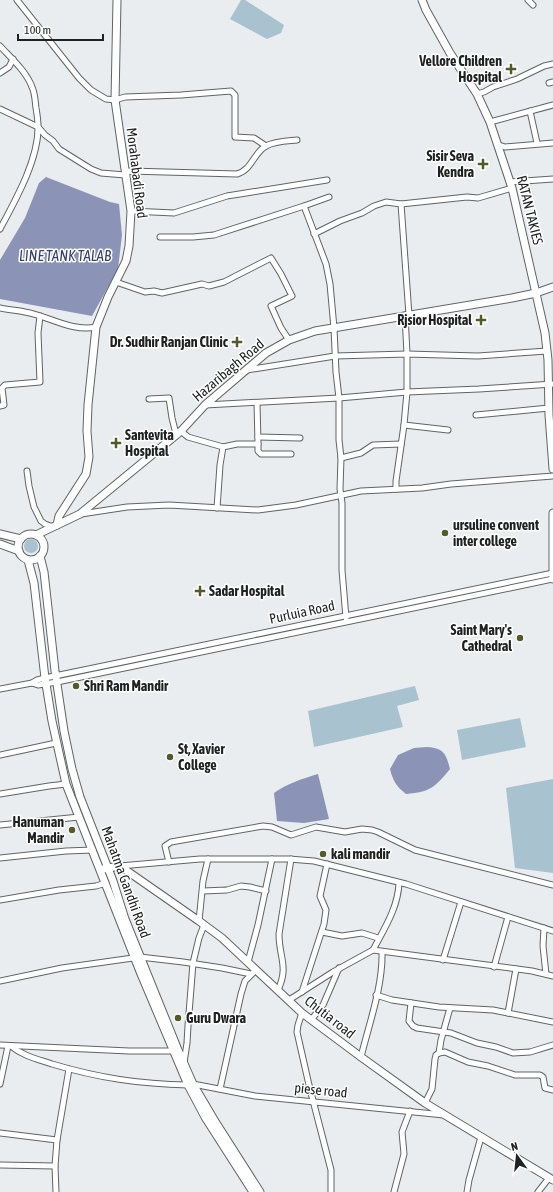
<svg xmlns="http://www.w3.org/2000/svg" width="553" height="1192" viewBox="0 0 553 1192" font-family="'Asap Condensed',sans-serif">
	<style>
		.green { fill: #a8c2cf }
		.water { fill: #8b94b7 }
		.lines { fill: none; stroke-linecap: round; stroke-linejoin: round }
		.street-casing { stroke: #606465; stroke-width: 7 }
		.secondary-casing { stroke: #606465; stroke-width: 9 }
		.street { stroke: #fff; stroke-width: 5 }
		.secondary { stroke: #fff; stroke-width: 7 }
		.poi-dot { fill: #535b2a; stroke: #fff; stroke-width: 1.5 }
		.labels { text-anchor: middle; stroke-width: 3; stroke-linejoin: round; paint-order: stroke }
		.poi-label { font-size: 14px; font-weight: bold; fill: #202222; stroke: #fff; text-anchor: start }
		.street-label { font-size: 14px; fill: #202222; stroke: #fff }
		.water-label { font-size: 15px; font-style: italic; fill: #353f6f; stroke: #fff }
	</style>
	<rect width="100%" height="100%" fill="#e9edef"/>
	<g class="green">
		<polygon points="241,0 245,0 284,25 281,33 267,39 230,19"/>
		<circle cx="31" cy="546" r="7"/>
		<polygon points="415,686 419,700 397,706 403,727 314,747 308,711"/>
		<polygon points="520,718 526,747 462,760 457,730"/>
		<polygon points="553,779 553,873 515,868 506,788"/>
	</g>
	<g class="water">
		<polygon points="46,177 110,202 119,204 122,235 118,269 92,316 0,299 0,260 25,218 39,183"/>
		<path d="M427 747C444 748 446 754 450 769 435 787 431 792 406 794 396 786 393 781 390 769L398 755 414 748Z"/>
		<path d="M318 774 329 819 304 823 277 821 274 793C288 783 302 779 318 774Z"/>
	</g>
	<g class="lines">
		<g class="street-casing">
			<g id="street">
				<polyline points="17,0 79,78 91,90 106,99 115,100 125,97 181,95 231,91 235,95 235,137 254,138 266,146"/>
				<polyline points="528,0 533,5"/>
				<path d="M0 46C11 58 26 71 32 87 35 93 35 101 36 108 37 114 38 120 38 126 39 159 15 201 0 229"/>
				<polyline points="0,73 9,67 13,59"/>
				<polyline points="549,83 553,82"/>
				<polyline points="477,94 484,92 493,87 517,79 544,66 553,64"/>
				<path d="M0 109 38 127 45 135 53 141 59 149 91 169 101 173 125 175 129 171 237 174C252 170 254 152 266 146 275 141 288 141 297 140"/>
				<polyline points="530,111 537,143"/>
				<polyline points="490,122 553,105"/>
				<polyline points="499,145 505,147 553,143"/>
				<polyline points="510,182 553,179"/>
				<polyline points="401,204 409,315"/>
				<polyline points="304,206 326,264 330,284 334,328 336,372 339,398 339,440 341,458 340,489 342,503 342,570 346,618"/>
				<polyline points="131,211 174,213 227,196 327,180"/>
				<polyline points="314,234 340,221 362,213 374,206 386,202 401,204 467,197 478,198 512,188"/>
				<polyline points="160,237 193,237 214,235 304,206 329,197"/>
				<polyline points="116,282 145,292 154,291 162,293 202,284 209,286 224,282 271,258 281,274 292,296 271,306 281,328 289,340"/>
				<path d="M0 308C8 310 17 310 25 312 49 316 71 332 96 327"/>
				<polyline points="247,370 335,356 407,354 478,356 547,351"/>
				<polyline points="149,399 169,398 172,418 176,434"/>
				<polyline points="205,405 339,398 407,392 479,389 553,384"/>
				<polyline points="0,406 4,405 2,388 5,385 40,382 38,333 40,316"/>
				<polyline points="476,415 549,408"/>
				<polyline points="404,425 448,430"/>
				<polyline points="181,431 188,437 223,447 220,465 217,508"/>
				<polyline points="258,437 300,438"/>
				<polyline points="258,444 258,451 261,454 291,454"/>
				<polyline points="223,447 237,444 258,444 257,403"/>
				<polyline points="341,458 361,453 373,445 401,444"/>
				<polyline points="27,471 29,486 34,507 41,521 45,524 53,527"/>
				<polyline points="396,489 396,481 404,425 407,392 407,354 405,315"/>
				<polyline points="81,514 127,507 169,505 258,510 296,505 361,491 422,488 451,484 553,476"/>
				<polyline points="32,683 38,685 57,682 553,579"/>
				<polyline points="0,689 32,683 37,680 45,678 553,573"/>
				<polyline points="0,755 56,743"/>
				<polyline points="0,794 49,786 66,784"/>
				<polyline points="0,825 79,817"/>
				<polyline points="0,858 66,851 93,850"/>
				<polyline points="169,862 165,846 171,842 263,826 272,827 291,835 316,827 345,832 362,829 372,830 378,832 415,850 553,885"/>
				<polyline points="120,866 200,859 289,859 314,861 406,884 553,931"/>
				<polyline points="203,891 227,890 241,886 250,887 266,891"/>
				<polyline points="0,900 59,890 96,886 106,883"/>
				<polyline points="199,921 203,881 208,859"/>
				<polyline points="544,928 543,946 546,974"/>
				<polyline points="322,932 342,936 362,933 378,938"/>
				<path d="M373 950C384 929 398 908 399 883"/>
				<polyline points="443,960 461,902"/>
				<polyline points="248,962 258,925 272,859"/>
				<polyline points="494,967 508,917"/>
				<polyline points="0,981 62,968 140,957 183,962 222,968 251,974"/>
				<path d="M278 990C289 966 279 958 279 934L291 859"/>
				<polyline points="302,992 324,924 326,910 320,896 327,864"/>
				<polyline points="376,995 392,1000 439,1007 493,1010 553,1022"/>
				<polyline points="289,1000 333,972 373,950 532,971 553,976"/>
				<polyline points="411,1003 409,1021 413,1026 417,1028 451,1033 477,1043 496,1047 513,1053 530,1052 553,1045"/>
				<polyline points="302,1013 298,1025 297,1032 309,1085 331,1170 331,1192"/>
				<polyline points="508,1013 516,969"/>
				<polyline points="311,1020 323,1005 339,968"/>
				<polyline points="0,1045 129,1051 175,1051"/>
				<path d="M11 1046C23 1056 37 1059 52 1064 99 1078 139 1084 188 1085"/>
				<polyline points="439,1053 441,1040 450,1008"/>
				<path d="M361 1057C369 1024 383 986 382 952"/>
				<polyline points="184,1063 187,1043 188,1026 193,963 199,938 204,925"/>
				<polyline points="0,1084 8,1046"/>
				<polyline points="193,1084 255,1096 444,1115"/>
				<polyline points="220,1089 241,994 245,981 253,973"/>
				<polyline points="425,1103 432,1089 435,1059 436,1055 439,1053 445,1052 468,1062 488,1066 515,1075 540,1075 543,1077 545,1088 553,1090"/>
				<polyline points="0,1133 57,1140"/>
				<polyline points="0,1165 55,1166"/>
				<polyline points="56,1192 55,1166 57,1140 69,1069"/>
				<polyline points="394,1192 404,1154 402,1132 410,1111"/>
				<polyline points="467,1192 469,1180 481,1137"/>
				<polyline points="538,1192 549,1178"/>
			</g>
		</g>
		<g class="secondary-casing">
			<g id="secondary">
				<polyline points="422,0 426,10 450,53 477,94 490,122 512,188 545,333 548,360 549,415 553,469"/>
				<polyline points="553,513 553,579"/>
				<polyline points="57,525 59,516 86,474 89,457 87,431 88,405 96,327 108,297 126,261 129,246 131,211 115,100 117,0"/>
				<polyline points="0,534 21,539"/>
				<circle cx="31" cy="547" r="13"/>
				<polyline points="36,535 80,514 181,431 205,405 266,353 289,340 315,331 512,298 536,293 553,287"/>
				<polyline points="0,544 19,551"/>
				<polyline points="40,556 44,572 55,671 64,731 72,769 80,797 113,881 125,919 178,1050 193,1084 216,1123 260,1192"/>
				<polyline points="28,560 34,583 45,678 52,721 66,784 141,974 188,1085 205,1117 253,1192"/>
				<polyline points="103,869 120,866 199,921 222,938 302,1013 361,1057 425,1103 553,1180"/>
			</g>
		</g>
		<use href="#street" class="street"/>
		<use href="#secondary" class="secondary"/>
	</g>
	<g class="poi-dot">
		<path d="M509 63h4v4h4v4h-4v4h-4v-4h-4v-4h4z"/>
		<path d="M481 158h4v4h4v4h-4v4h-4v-4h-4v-4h4z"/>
		<path d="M479 314h4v4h4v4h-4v4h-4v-4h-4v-4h4z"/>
		<path d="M235 336h4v4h4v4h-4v4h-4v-4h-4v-4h4z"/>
		<path d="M114 437h4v4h4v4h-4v4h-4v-4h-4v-4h4z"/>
		<circle cx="445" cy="533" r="4"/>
		<path d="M198 585h4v4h4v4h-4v4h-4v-4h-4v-4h4z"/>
		<circle cx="520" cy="638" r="4"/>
		<circle cx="76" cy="686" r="4"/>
		<circle cx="170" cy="757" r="4"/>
		<circle cx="72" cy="830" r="4"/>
		<circle cx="323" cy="854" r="4"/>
		<circle cx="178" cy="1018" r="4"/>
	</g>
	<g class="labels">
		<g class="poi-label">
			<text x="502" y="66" text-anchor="end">Vellore Children<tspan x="502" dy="16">Hospital</tspan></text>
			<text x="474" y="161" text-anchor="end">Sisir Seva<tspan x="474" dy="16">Kendra</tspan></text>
			<text x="472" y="325" text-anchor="end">Rjsior Hospital</text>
			<text x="228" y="347" text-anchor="end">Dr. Sudhir Ranjan Clinic</text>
			<text x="125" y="440">Santevita<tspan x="125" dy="16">Hospital</tspan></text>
			<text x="453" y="530">ursuline convent<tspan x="453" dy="16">inter college</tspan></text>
			<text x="209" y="596">Sadar Hospital</text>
			<text x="512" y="635" text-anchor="end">Saint Mary's<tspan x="512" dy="16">Cathedral</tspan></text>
			<text x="84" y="691">Shri Ram Mandir</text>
			<text x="178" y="754">St, Xavier<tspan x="178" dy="16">College</tspan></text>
			<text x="64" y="827" text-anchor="end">Hanuman<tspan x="64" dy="16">Mandir</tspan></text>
			<text x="331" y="859">kali mandir</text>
			<text x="186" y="1023">Guru Dwara</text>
		</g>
		<g class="street-label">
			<text transform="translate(137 173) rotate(83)" y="5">Morahabadi Road</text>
			<text transform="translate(530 210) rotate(76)" y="5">RATAN TAKIES</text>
			<text transform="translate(228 370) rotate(-40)" y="5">Hazaribagh Road</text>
			<text transform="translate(302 612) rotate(-12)" y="5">Purluia Road</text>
			<text transform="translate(126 882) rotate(70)" y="5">Mahatma Gandhi Road</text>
			<text transform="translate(330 1017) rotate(38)" y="5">Chutia road</text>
			<text transform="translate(321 1090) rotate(6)" y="5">piese road</text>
		</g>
		<g class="water-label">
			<text x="65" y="261">LINE TANK TALAB</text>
		</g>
	</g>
	<g transform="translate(517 1156) rotate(345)" stroke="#ffffff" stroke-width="3" paint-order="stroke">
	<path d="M0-3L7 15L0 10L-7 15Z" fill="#202222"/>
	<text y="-6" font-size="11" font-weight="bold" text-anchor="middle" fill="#202222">N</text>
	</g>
	<path d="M18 34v6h85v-6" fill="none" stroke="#202222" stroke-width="2"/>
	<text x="24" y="34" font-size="12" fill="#202222" stroke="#ffffff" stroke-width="3" paint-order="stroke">100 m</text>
</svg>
